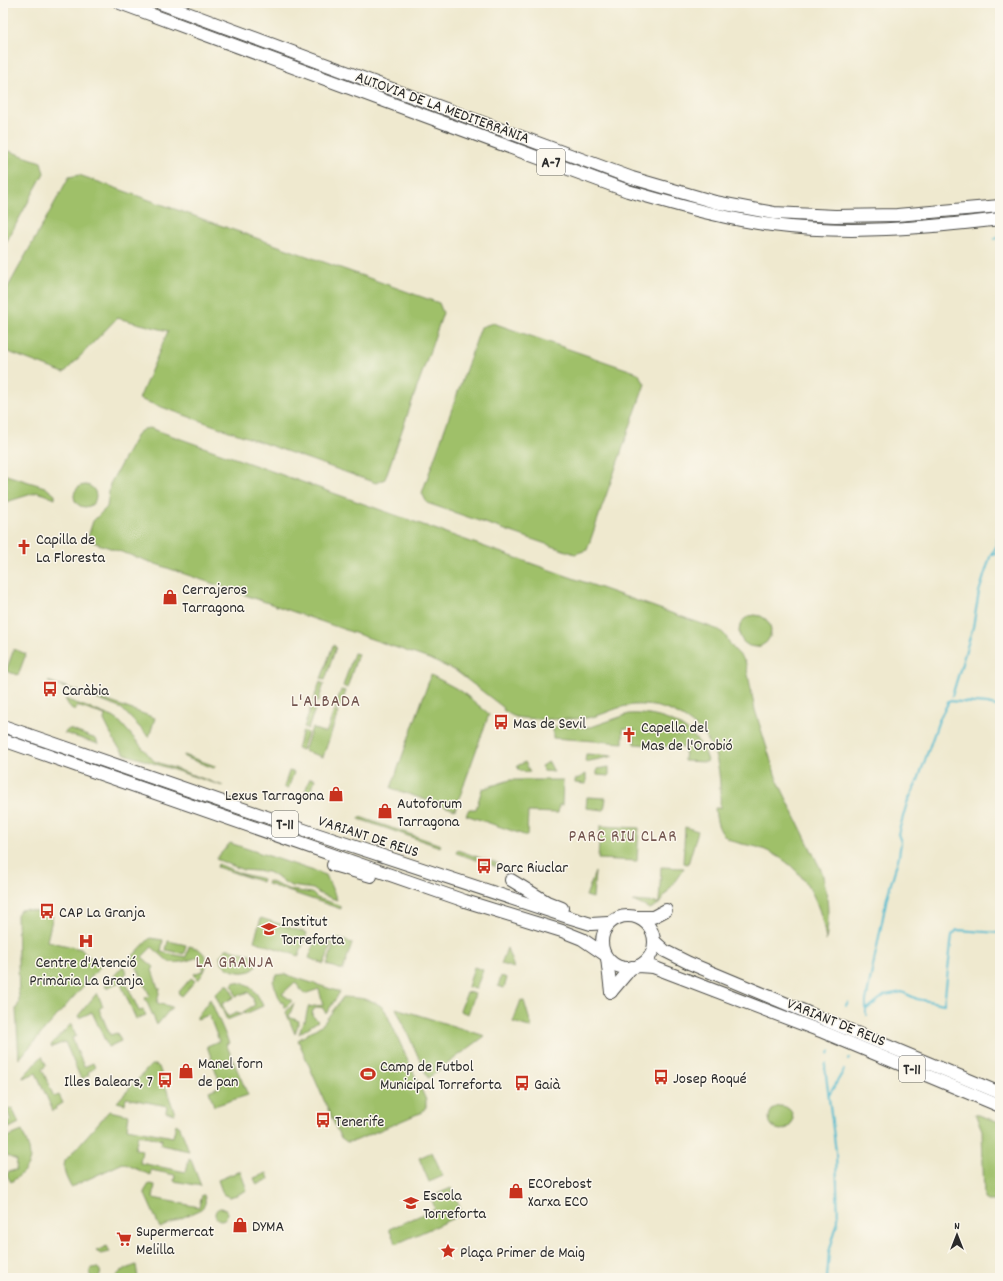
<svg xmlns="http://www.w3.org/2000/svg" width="1003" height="1281" viewBox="0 0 1003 1281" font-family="Dekko,sans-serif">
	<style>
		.green { fill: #9fc069; stroke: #65764a }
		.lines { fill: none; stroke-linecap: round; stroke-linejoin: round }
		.stream { stroke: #53bbd0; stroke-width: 2 }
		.highway-casing { stroke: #484844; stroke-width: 14 }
		.highway { stroke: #fff; stroke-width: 12 }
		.labels { text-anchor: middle; stroke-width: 3; stroke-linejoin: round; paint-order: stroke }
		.shield { fill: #fbf7ec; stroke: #696865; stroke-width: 1 }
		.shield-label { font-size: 15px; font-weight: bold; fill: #2b2b2b }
		.street-label { font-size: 16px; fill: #2b2b2b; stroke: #fbf7ec }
		.poi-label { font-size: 16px; fill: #2b2b2b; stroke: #fbf7ec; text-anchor: start }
		.neighbourhood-label { font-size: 17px; letter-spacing: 1px; fill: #73554f; stroke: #fbf7ec }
	</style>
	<rect width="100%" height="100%" fill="#fbf7ec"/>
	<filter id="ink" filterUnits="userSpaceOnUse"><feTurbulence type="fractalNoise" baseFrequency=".025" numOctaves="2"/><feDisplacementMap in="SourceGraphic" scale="8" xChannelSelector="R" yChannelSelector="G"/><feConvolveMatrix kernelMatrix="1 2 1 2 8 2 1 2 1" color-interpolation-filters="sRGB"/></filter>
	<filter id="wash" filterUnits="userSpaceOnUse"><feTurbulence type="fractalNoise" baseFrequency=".012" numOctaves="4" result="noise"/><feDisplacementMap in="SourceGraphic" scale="16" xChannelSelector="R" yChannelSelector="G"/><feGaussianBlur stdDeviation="0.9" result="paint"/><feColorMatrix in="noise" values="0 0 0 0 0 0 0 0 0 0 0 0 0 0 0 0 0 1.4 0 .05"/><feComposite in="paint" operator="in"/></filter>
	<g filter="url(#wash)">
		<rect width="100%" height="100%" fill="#efe9cf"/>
		<g class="green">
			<polygon points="3,149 41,162 44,173 3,248"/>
			<polygon points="79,175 439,303 443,313 385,479 376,483 139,399 168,331 117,318 64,373 3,350 3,296 69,177"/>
			<polygon points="493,323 638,373 645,384 587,550 575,554 427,503 422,493 481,327"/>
			<path d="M150 428 719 630C727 635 728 642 733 648 738 654 743 657 746 664L755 710 776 777 822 872C828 895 830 917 826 941 821 898 801 861 757 847 746 844 731 844 723 834 717 827 716 817 715 808H720C721 767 719 737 679 715 665 707 649 704 633 705 618 706 606 714 592 717 581 720 528 720 516 717 512 716 508 713 503 710L504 708 456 671 429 659 87 540 93 521 107 507 110 484 138 433 144 429Z"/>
			<polygon points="3,474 45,487 55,495 55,499 38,492 3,503"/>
			<circle cx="85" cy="496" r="11"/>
			<circle cx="755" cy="631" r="16"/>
			<polygon points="333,645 336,647 325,680 321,679"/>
			<polygon points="14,649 26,654 18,675 6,671"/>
			<polygon points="354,653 358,654 347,688 343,686"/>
			<polygon points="431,675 461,691 489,714 455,810 391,788"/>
			<polygon points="48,681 93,696 92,697 48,682"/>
			<polygon points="320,682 324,684 318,702 313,701"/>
			<polygon points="341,690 346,691 339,710 335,708"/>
			<polygon points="94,696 155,718 149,737 122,709 94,698"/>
			<polygon points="65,699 113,717 119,721 154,761 223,786 125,754 116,744 104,720 105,715 77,706 75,711 71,709"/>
			<polygon points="312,704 316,706 308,729 304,727"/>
			<polygon points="334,711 338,713 323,757 304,751 312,728 326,733"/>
			<path d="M629 714C660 712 699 727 708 761L706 762 684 761 685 748 635 744 634 729 623 728V743L553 738V727H591Z"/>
			<polygon points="69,729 96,739 98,744 64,733"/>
			<polygon points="303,731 308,733 302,750 297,748"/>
			<polygon points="586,754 614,756 585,762"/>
			<polygon points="184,755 215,766 214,768 184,757"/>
			<polygon points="525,762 530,772 520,771 517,766"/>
			<polygon points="549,762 554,772 544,771 541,766"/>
			<polygon points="609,767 609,776 597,775 597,769"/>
			<polygon points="289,771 294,772 288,789 284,787"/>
			<polygon points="586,774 586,784 575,783 575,780"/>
			<polygon points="310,778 315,779 309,796 304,794"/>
			<polygon points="510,780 563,780 562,805 559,805 558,813 528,812 527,836 466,815 469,809 476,809 482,789"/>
			<polygon points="587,797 606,798 604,810 586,808"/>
			<polygon points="360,817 441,845 440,847 359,819"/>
			<polygon points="600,826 639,828 637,861 598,859"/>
			<polygon points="685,827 698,831 688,864 683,863"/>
			<polygon points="230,843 326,875 337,900 320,894 313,889 291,886 268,872 243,870 216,859"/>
			<polygon points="457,850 510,868 509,871 456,853"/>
			<polygon points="218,864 242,874 263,879 262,882 217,867"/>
			<polygon points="661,867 684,868 659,904 650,909 633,901 659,903"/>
			<polygon points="595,872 593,898 586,896"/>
			<polygon points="268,881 290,890 312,893 317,898 339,905 341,909 267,884"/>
			<polygon points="25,909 53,915 47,941 81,949 100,967 19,1059 16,1009 19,1003 17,915 20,910"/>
			<polygon points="261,918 307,933 299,956 254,941"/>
			<path d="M150 938 163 940 161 952 186 957 189 946C210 950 211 966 198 980L194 974 204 970 199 957C189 960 179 964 169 962L152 947 142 957 154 967 152 970 158 988H160L157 1003 172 1007 157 1025 145 998 150 996 134 961 129 963 128 961Z"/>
			<polygon points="316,938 332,943 324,964 309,958"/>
			<polygon points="336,938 352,943 343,970 327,965"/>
			<polygon points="168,941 186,945 184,954 166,950"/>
			<polygon points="507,948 514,968 501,964"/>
			<path d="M226 949H230L254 955 257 964 255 968C245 977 221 971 220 956Z"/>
			<polygon points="123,966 127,973 123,976 139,1011 143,1010 146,1015 136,1019 120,982 106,988 105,986"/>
			<polygon points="474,967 483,970 476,989 468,987"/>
			<polygon points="284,974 340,992 326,1014 323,1008 318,1007 313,1010 312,1015 318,1021 299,1034 303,1022 305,1022 308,1007 323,1005 319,989 304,994 295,982 282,994 292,1001 285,1008 283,1002 281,1003 273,981 277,975"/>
			<polygon points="501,976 507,978 504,988 498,986"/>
			<polygon points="191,978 195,981 182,996 178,993"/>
			<path d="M235 982C251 984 257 992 263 1006L245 1014 243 1012 255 1005 253 1000H254L249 992 236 996 232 984Z"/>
			<polygon points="226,985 229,985 234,997 222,1004 228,1017 236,1013 242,1014 227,1020 215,994"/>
			<polygon points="467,992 475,994 468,1014 460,1011"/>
			<polygon points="97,993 103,1006 99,1009 110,1035 117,1033 121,1041 108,1047 92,1012 79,1018 78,1016"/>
			<path d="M343 997C359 998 374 998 385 1010L426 1100V1107L422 1112 355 1141 347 1142 340 1137 298 1040 323 1024Z"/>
			<polygon points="210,999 229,1043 226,1044 248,1095 214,1106 209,1091 221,1086 207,1046 219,1041 209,1015 197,1019 197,1017"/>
			<polygon points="521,1000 524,1001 532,1028 513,1022"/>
			<polygon points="294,1003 289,1017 299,1021 295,1034 286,1012"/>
			<polygon points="396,1008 485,1036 428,1078"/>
			<polygon points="71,1024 76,1036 72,1038 84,1067 93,1063 95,1068 88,1072 89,1075 81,1079 65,1042 52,1047 51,1045"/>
			<polygon points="42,1056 46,1066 42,1069 54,1097 59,1095 63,1103 55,1107 56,1109 53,1111 36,1073 23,1078 23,1077"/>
			<polygon points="151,1065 156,1065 159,1067 175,1114 166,1112 167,1106 126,1098 125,1104 117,1102"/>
			<circle cx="781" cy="1118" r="12"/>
			<polygon points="12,1108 19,1123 9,1128 7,1123 11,1121 7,1110"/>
			<path d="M109 1111 129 1115 127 1128 173 1137 176 1124 180 1127 189 1151 161 1145 162 1139 138 1135 135 1149 142 1150 140 1163 186 1172 189 1159 191 1160 201 1186 174 1181 175 1175 151 1170 150 1175 123 1163 71 1187C67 1179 62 1171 65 1161Z"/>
			<polygon points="975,1114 1000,1122 1000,1201 987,1201 984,1199 982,1130"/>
			<path d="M22 1131C33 1156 35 1165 11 1182L7 1175 9 1171 16 1170 17 1160C4 1155 3 1155 3 1139Z"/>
			<polygon points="432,1152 443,1176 429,1182 419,1158"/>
			<polygon points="240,1171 247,1190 237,1195 229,1197 223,1194 218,1180"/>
			<polygon points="267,1173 269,1179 257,1185 254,1178"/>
			<path d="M149 1184 155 1185 153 1198 199 1207 202 1195H204C206 1201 206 1205 201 1209L160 1228 144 1192Z"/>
			<polygon points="451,1188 463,1214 396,1244 389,1229 435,1209 431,1197"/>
			<circle cx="221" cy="1214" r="6"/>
			<polygon points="107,1246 110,1252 101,1254 96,1251"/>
			<polygon points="136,1265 138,1278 114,1278 121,1271"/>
			<circle cx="95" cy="1273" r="5.5"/>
		</g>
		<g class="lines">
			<g class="stream">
				<polyline points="995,239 1000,237"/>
				<polyline points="991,554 1000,554"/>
				<polyline points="952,696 973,627 979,592 991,554 995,549 1000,529"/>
				<polyline points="846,1005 848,1002"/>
				<polyline points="867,1009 885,995 902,992 917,999 944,1004 952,935 957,930 1000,933"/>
				<polyline points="866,1015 866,1001 887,897 899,856 901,842 898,834 907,803 918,780 939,720 949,701 987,704 1000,707"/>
				<polyline points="829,1054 830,1051"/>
				<polyline points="848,1060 849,1058"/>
				<polyline points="826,1064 825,1068 836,1152 838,1221 829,1252 827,1278"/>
				<polyline points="829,1095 844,1070"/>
			</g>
		</g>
	</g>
	<g filter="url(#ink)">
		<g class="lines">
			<g class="highway-casing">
				<g id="highway">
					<path d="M120 3 628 191C675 204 723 219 772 225 848 235 924 228 1000 219"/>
					<polyline points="160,3 632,178 715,202 774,213 835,216 897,215 1000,206"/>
					<polyline points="3,726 310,832 568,917 591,924 608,923"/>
					<polyline points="3,740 465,901 562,931 582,939 604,954"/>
					<polyline points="333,865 371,876"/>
					<polyline points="511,880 547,902 562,908"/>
					<circle cx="628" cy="942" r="26"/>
					<polyline points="637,917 653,917 666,910"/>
					<polyline points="654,941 665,951 689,963 1000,1093"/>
					<polyline points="607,958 611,992"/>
					<polyline points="638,966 653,967 823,1032 1000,1106"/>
					<polyline points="611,992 632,967"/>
				</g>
			</g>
			<use href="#highway" class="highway"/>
		</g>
	</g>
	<defs>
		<g id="church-bare" transform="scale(1.2)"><path d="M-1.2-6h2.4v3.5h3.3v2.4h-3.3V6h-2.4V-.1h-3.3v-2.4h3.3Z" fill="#c8321e" stroke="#fbf7ec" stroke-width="2.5" paint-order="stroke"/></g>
		<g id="shop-bare" transform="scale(1.2)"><path d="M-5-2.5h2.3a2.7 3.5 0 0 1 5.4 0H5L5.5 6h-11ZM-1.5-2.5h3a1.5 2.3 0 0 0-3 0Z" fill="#c8321e" stroke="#fbf7ec" stroke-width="2.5" paint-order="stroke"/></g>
		<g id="bus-bare" transform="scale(1.2)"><path d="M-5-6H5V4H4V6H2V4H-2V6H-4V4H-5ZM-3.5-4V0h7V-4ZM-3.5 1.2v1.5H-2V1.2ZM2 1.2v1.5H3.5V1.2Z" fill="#c8321e" stroke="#fbf7ec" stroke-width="2.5" paint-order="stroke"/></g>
		<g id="school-bare" transform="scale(1.2)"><path d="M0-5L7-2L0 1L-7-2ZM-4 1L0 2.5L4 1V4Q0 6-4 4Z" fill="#c8321e" stroke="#fbf7ec" stroke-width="2.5" paint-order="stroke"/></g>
		<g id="hospital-bare" transform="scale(1.2)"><path d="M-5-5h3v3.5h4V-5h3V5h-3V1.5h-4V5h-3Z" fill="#c8321e" stroke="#fbf7ec" stroke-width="2.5" paint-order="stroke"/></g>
		<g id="stadium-bare" transform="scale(1.2)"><path d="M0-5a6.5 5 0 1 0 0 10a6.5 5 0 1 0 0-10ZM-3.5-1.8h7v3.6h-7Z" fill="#c8321e" stroke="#fbf7ec" stroke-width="2.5" paint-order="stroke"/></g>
		<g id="supermarket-bare" transform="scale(1.2)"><path d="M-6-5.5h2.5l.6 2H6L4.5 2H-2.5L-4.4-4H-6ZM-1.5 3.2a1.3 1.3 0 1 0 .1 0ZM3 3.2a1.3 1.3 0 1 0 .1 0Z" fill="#c8321e" stroke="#fbf7ec" stroke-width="2.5" paint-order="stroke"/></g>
		<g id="sight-bare" transform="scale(1.2)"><path d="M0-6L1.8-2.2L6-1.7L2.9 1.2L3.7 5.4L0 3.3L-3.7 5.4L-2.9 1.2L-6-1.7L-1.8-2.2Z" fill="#c8321e" stroke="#fbf7ec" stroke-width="2.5" paint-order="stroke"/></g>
	</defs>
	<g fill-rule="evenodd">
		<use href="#church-bare" x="24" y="547"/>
		<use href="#shop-bare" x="170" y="597"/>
		<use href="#bus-bare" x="50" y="689"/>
		<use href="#bus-bare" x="501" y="722"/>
		<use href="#church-bare" x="629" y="735"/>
		<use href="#shop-bare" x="336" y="794"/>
		<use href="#shop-bare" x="385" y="811"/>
		<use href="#bus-bare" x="484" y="866"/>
		<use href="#bus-bare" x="47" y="911"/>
		<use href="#school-bare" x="269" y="929"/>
		<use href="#hospital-bare" x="86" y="941"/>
		<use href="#shop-bare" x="186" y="1071"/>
		<use href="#stadium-bare" x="368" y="1074"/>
		<use href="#bus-bare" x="661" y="1077"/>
		<use href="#bus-bare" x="165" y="1080"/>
		<use href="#bus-bare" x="522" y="1083"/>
		<use href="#bus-bare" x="323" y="1120"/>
		<use href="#shop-bare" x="516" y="1191"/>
		<use href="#school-bare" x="411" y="1203"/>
		<use href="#shop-bare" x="240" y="1225"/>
		<use href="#supermarket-bare" x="124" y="1239"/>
		<use href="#sight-bare" x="448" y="1251"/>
	</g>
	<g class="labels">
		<g class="shield">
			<rect x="537" y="149" width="28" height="26" rx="3"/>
			<rect x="272" y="811" width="26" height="26" rx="3"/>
			<rect x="899" y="1056" width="26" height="26" rx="3"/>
		</g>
		<g class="shield-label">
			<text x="551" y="167">A-7</text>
			<text x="285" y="829">T-11</text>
			<text x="912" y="1074">T-11</text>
		</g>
		<g class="street-label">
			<text transform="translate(443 106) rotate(20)" y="6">AUTOVIA DE LA MEDITERRÀNIA</text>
			<text transform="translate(369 835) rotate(18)" y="6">VARIANT DE REUS</text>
			<text transform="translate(837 1021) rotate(22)" y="6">VARIANT DE REUS</text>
		</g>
		<g class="poi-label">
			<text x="36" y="544">Capilla de<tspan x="36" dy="18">La Floresta</tspan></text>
			<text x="182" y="594">Cerrajeros<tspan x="182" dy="18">Tarragona</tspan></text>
			<text x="62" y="695">Caràbia</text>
			<text x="513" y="728">Mas de Sevil</text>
			<text x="641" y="732">Capella del<tspan x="641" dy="18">Mas de l'Orobió</tspan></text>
			<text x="324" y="800" text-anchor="end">Lexus Tarragona</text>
			<text x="397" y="808">Autoforum<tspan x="397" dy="18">Tarragona</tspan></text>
			<text x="496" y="872">Parc Riuclar</text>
			<text x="59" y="917">CAP La Granja</text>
			<text x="281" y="926">Institut<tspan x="281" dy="18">Torreforta</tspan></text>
			<text x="86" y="967" text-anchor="middle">Centre d'Atenció<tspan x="86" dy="18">Primària La Granja</tspan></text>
			<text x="198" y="1068">Manel forn<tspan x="198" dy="18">de pan</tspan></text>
			<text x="380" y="1071">Camp de Futbol<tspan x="380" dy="18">Municipal Torreforta</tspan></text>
			<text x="673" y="1083">Josep Roqué</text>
			<text x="153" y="1086" text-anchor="end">Illes Balears, 7</text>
			<text x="534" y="1089">Gaià</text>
			<text x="335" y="1126">Tenerife</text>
			<text x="528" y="1188">ECOrebost<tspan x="528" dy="18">Xarxa ECO</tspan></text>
			<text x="423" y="1200">Escola<tspan x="423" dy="18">Torreforta</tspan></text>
			<text x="252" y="1231">DYMA</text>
			<text x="136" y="1236">Supermercat<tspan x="136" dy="18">Melilla</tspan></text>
			<text x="460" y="1257">Plaça Primer de Maig</text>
		</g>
		<g class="neighbourhood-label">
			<text x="326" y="706">L'ALBADA</text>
			<text x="623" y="841">PARC RIU CLAR</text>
			<text x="235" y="967">LA GRANJA</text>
		</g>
	</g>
	<rect width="1003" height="1281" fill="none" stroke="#fbf7ec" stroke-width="16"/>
	<g transform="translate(957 1235)" stroke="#fbf7ec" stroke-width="3" paint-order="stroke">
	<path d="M0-3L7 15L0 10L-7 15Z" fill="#2b2b2b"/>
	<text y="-6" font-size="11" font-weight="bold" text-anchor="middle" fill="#2b2b2b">N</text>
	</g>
</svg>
